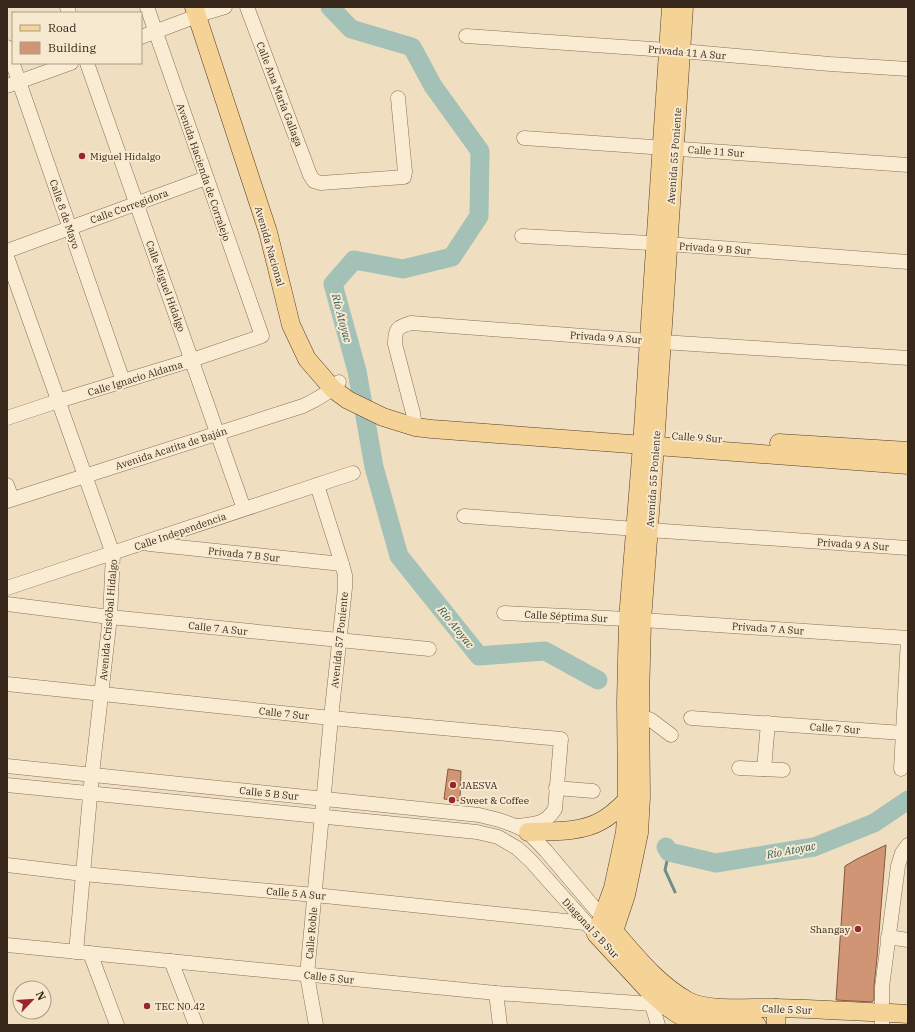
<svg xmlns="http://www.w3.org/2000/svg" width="915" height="1032" viewBox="0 0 915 1032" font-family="'IBM Plex Serif',serif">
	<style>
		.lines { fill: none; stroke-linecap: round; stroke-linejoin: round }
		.stream { stroke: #6a8f84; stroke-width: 3 }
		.river { stroke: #a3c1b7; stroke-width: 19 }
		.building { fill: #cf9574; stroke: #89573c }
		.minor-casing { stroke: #896f57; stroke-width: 15 }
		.major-casing { stroke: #563d2c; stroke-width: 19 }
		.minor { stroke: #faecd3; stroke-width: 14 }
		.major { stroke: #f5d295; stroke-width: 18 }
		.poi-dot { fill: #9a252b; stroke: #f7e9cf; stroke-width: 1.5 }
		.labels { text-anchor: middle; stroke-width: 4; stroke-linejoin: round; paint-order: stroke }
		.street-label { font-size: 10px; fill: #38281c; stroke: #f7e9cf }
		.poi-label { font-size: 10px; fill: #38281c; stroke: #f7e9cf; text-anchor: start }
		.water-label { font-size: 11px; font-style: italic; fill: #2b5853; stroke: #f7e9cf }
	</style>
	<rect width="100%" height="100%" fill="#efdfc0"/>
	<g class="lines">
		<polyline class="stream" points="669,852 665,870 675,892"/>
		<g class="river">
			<polyline points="330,7 351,29 412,47 433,86 480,151 479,216 452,257 403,269 354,260 333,284 357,371 374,467 399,556 479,656 545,651 598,680"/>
			<polyline points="666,847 669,852 716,863 814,847 874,823 908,800"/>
		</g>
	</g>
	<g class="building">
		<polygon points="448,769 461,771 460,801 444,799"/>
		<polygon points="886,845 877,958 874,986 874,1000 872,1002 836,1000 845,866 857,859"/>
	</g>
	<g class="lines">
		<g class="minor-casing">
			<g id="minor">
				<polyline points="67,7 69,13"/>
				<polyline points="247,7 310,175 314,181 321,183 404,177 405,172 398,98"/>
				<polyline points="466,36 681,51 830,64 908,69"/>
				<polyline points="141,37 205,13 225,7"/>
				<polyline points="7,47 123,381"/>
				<polyline points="87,63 244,509"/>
				<polyline points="7,86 71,63"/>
				<polyline points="524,138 908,165"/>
				<polyline points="522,236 668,244 908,262"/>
				<polyline points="7,251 206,178"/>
				<polyline points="7,257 113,554 110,617 92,774 76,952"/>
				<polyline points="7,418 58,401 192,360 262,336 147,7"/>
				<path d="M415 427 413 413 395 344C395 329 397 327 411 323L662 342 908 358"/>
				<polyline points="7,485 12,499"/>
				<path d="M7 501 303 406C316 400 329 393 339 382"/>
				<polyline points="464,516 649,530 908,548"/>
				<polyline points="149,544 342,564"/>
				<path d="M7 588C123 550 238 511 353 473"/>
				<polyline points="7,604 110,617 429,649"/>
				<polyline points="504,613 628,619 908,638"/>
				<path d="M7 684 331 718 561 739 555 809C545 825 534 824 516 826"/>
				<polyline points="641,716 651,720 671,735"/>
				<polyline points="691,718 903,733"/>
				<polyline points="7,766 479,815 499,820 516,826 528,832 546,851 603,918"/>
				<polyline points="739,768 783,770"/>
				<polyline points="764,769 768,723"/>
				<polyline points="901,769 908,639"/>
				<polyline points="7,785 477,832 498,837 517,848 531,861 596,934"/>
				<polyline points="556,788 593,791"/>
				<polyline points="7,865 83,874 315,895 585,923"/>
				<polyline points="888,937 908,940"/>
				<polyline points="7,945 496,993 652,1004"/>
				<polyline points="90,953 117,1025"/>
				<polyline points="171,961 196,1025"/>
				<polyline points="496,993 500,1025"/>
				<polyline points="649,995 658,1025"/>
				<polyline points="316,1025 307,975 331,718 345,588 345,575 342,564 317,485"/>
				<polyline points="882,1025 882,987 898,866 902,853 908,845"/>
			</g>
		</g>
		<g class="major-casing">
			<g id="major">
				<polyline points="194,7 268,232 291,325 307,359 333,389 348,400 383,417 415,427 432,429 908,465"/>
				<polyline points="671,7 642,445 628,619 626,702 627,800 625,832 613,888 596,934 646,988 666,1006 679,1015 703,1022 757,1025"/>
				<polyline points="779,443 908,451"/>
				<path d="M528 832C551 831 580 833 601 821 611 816 619 808 627 800"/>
				<path d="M607 923C631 950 655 983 688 1001 708 1012 751 1007 775 1008 819 1009 864 1012 908 1014"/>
				<polyline points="608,946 614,931 626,895 639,833 641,797 640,700 642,620 655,446 684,7"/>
				<polyline points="776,1008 776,1025"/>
			</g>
		</g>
		<use href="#minor" class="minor"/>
		<use href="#major" class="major"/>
	</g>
	<g class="poi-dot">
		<circle cx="82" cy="156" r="4"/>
		<circle cx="453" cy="785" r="4"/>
		<circle cx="452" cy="800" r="4"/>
		<circle cx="858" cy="929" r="4"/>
		<circle cx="147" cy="1006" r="4"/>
	</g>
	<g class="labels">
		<g class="street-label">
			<text transform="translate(687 52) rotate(5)" y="4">Privada 11 A Sur</text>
			<text transform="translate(280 94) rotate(69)" y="4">Calle Ana María Gallaga</text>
			<text transform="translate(716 151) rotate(4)" y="4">Calle 11 Sur</text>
			<text transform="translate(674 156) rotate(-86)" y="4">Avenida 55 Poniente</text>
			<text transform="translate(204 172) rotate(71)" y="4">Avenida Hacienda de Corralejo</text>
			<text transform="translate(129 206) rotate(-20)" y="4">Calle Corregidora</text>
			<text transform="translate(65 214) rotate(71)" y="4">Calle 8 de Mayo</text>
			<text transform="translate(270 246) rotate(74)" y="4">Avenida Nacional</text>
			<text transform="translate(715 248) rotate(4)" y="4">Privada 9 B Sur</text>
			<text transform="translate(166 286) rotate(70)" y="4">Calle Miguel Hidalgo</text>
			<text transform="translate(606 337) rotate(4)" y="4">Privada 9 A Sur</text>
			<text transform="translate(135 378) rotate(-17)" y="4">Calle Ignacio Aldama</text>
			<text transform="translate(697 437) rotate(4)" y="4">Calle 9 Sur</text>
			<text transform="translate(171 448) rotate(-18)" y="4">Avenida Acatita de Baján</text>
			<text transform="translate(653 479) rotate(-86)" y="4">Avenida 55 Poniente</text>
			<text transform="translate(180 531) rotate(-19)" y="4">Calle Independencia</text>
			<text transform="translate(853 544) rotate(4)" y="4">Privada 9 A Sur</text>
			<text transform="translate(244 554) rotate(6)" y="4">Privada 7 B Sur</text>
			<text transform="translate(566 616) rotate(3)" y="4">Calle Séptima Sur</text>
			<text transform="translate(108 620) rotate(-85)" y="4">Avenida Cristóbal Hidalgo</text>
			<text transform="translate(218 628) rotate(6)" y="4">Calle 7 A Sur</text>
			<text transform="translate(768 628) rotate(4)" y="4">Privada 7 A Sur</text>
			<text transform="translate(339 640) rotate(-84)" y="4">Avenida 57 Poniente</text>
			<text transform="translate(284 713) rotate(6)" y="4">Calle 7 Sur</text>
			<text transform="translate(835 728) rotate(4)" y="4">Calle 7 Sur</text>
			<text transform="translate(269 793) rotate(6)" y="4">Calle 5 B Sur</text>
			<text transform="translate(296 893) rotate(5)" y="4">Calle 5 A Sur</text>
			<text transform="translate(591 928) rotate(47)" y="4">Diagonal 5 B Sur</text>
			<text transform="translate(311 933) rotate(-85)" y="4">Calle Roble</text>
			<text transform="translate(329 977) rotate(6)" y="4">Calle 5 Sur</text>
			<text transform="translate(787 1009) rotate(2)" y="4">Calle 5 Sur</text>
		</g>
		<g class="poi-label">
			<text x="90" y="160">Miguel Hidalgo</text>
			<text x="461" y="789">JAESVA</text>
			<text x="460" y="804">Sweet &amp; Coffee</text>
			<text x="850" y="933" text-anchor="end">Shangay</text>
			<text x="155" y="1010">TEC N0.42</text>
		</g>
		<g class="water-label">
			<text transform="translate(342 318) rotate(75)" y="4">Río Atoyac</text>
			<text transform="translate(456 627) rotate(51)" y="4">Río Atoyac</text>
			<text transform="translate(791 850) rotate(-11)" y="4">Río Atoyac</text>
		</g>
	</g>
	<rect width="915" height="1032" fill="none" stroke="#38281c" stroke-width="16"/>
	<rect x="12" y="12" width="130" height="52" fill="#f7e9cf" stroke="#ab9c87"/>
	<rect x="20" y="25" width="20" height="6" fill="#f5d295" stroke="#ab9c87"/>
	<text x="48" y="32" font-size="12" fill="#38281c">Road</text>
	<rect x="20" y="42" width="20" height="12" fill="#cf9574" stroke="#ab9c87"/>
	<text x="48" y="52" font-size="12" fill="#38281c">Building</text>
	<g transform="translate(32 1000) rotate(65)"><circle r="19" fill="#f7e9cf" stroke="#ab9c87"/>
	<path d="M0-3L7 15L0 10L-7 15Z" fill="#9a252b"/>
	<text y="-6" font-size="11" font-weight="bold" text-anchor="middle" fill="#38281c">N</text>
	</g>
</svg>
